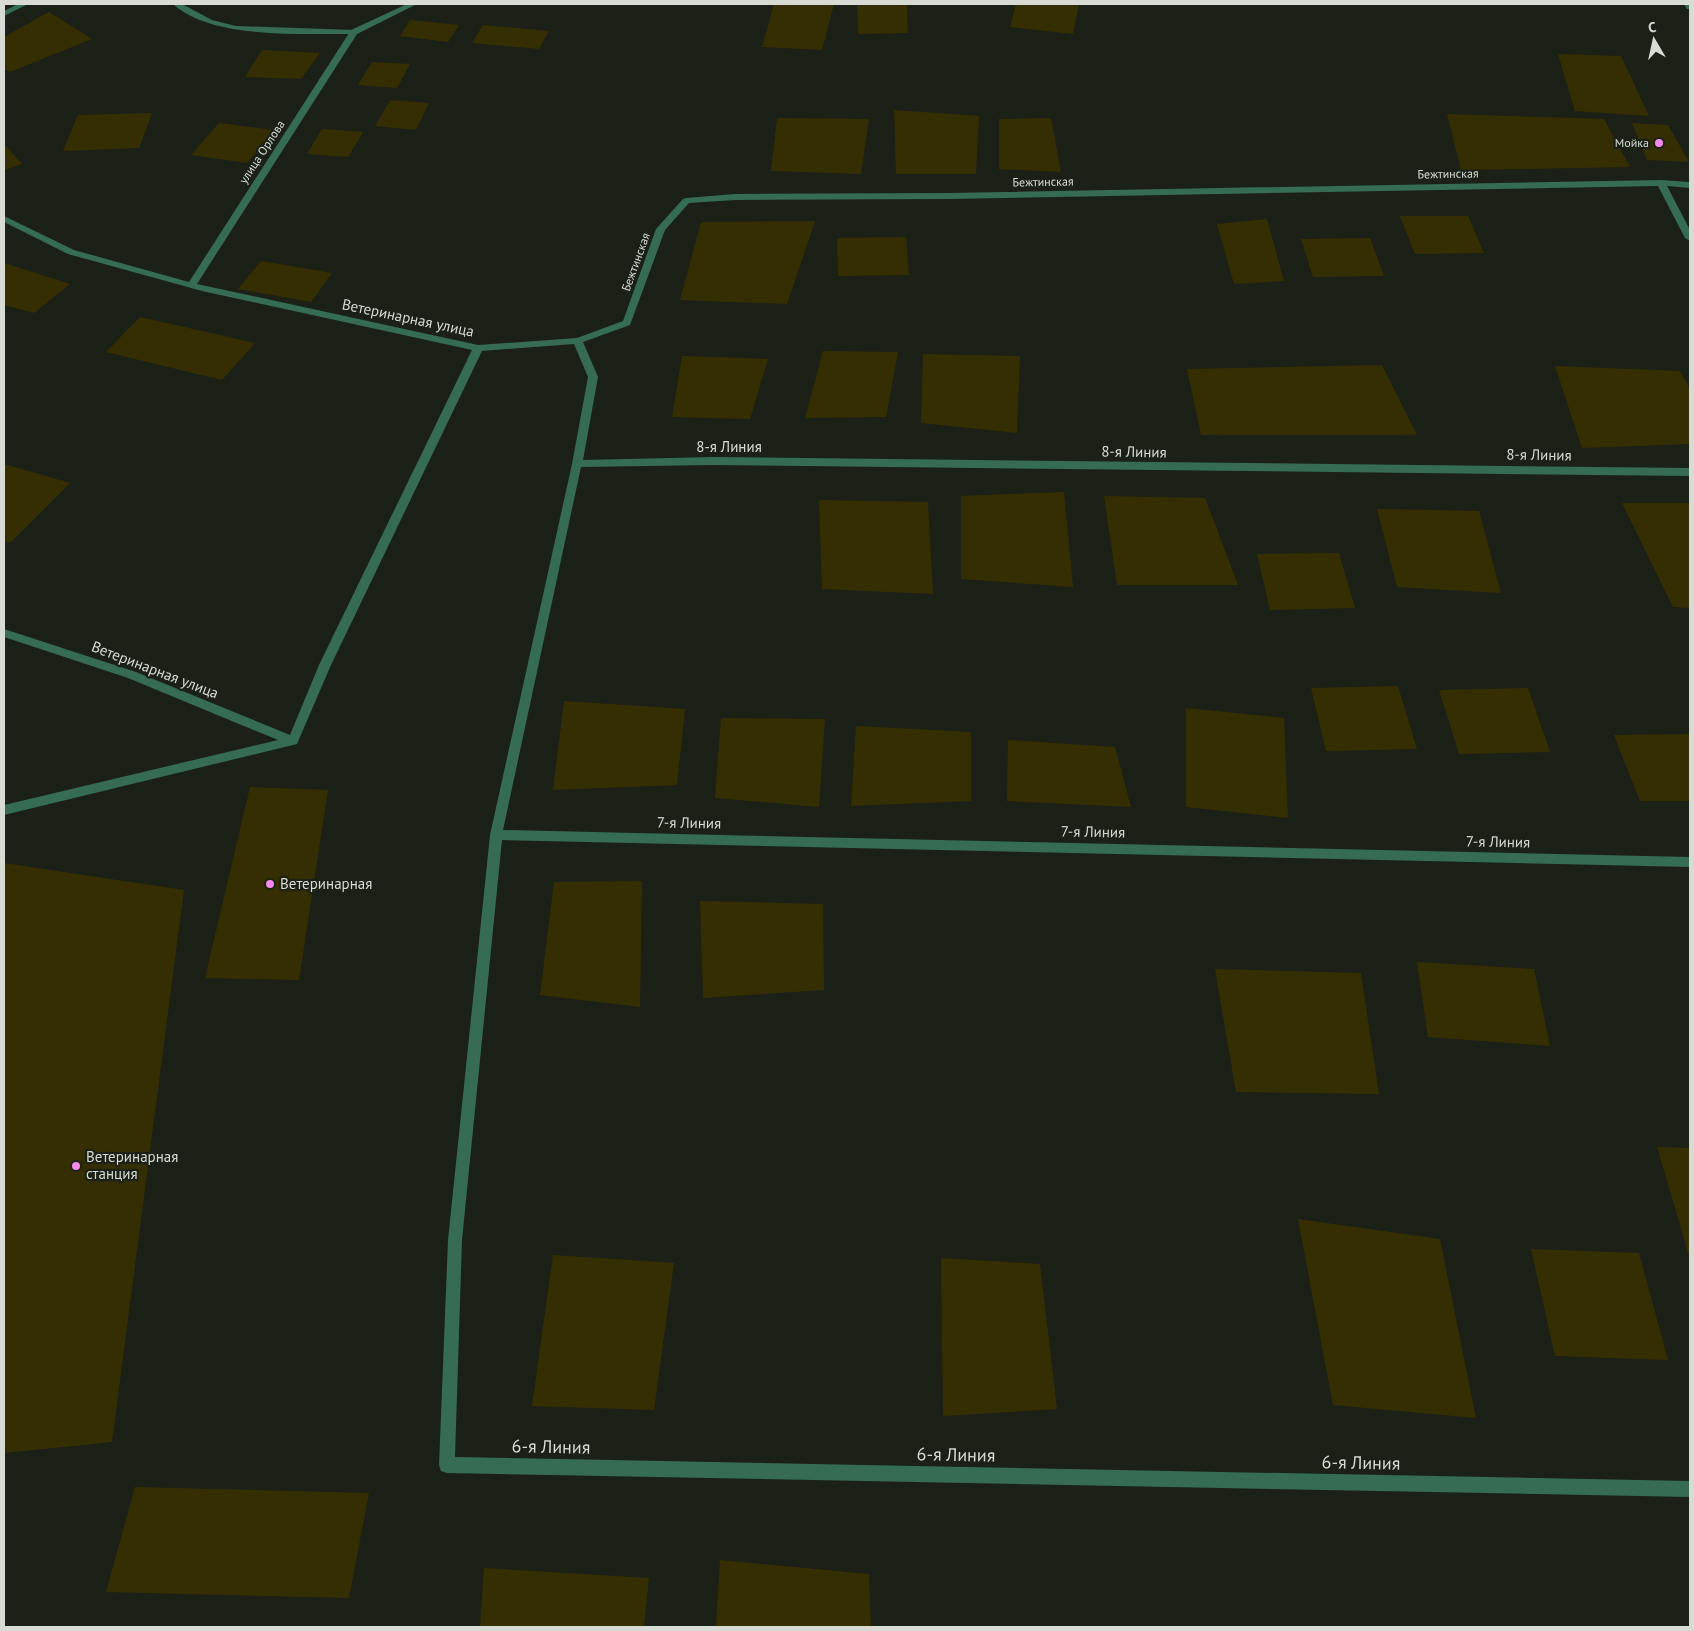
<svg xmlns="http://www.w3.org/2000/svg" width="1694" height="1631" viewBox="0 0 1694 1631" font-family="'PT Sans',sans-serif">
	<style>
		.building { fill: #362e03 }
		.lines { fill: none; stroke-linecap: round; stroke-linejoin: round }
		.lane { fill: #356c53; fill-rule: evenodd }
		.street { fill: #356c53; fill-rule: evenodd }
		.poi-dot { fill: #f788ec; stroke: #1c2117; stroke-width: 2 }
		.labels { text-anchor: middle; stroke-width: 4.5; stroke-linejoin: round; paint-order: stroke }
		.far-poi-label { font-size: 12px; fill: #d7dbd4; stroke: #1c2117; text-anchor: end }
		.far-street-label { font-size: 12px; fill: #d7dbd4; stroke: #1c2117 }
		.street-label { font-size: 15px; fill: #d7dbd4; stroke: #1c2117 }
		.poi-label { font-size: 15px; fill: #d7dbd4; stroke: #1c2117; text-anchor: start }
		.near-street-label { font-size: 18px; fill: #d7dbd4; stroke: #1c2117 }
	</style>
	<rect width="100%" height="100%" fill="#1c2117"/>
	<g class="building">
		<polygon points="774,4 834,4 822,50 762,47"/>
		<polygon points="857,4 907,4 908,33 858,34"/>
		<polygon points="1016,4 1079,4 1073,34 1010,27"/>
		<polygon points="49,12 92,39 10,72 4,69 4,37"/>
		<polygon points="410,20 459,25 448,42 400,36"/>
		<polygon points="483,25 549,31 539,49 472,43"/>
		<polygon points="262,50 320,53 301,79 245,77"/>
		<polygon points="1558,54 1621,56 1649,116 1575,111"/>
		<polygon points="372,62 410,64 397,88 358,85"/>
		<polygon points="390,100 429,103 416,130 375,126"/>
		<polygon points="894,110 979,116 976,174 896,174"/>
		<polygon points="152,113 139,148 63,151 78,115"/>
		<polygon points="1447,114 1604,119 1630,167 1461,170"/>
		<polygon points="777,118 869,119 861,174 771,171"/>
		<polygon points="1051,118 1061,172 999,169 999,119"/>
		<polygon points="219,123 274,130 247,163 191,155"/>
		<polygon points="1632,123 1668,125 1689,162 1647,160"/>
		<polygon points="322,129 363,132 348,157 307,154"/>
		<polygon points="4,144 22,164 4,170"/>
		<polygon points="1400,216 1468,216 1484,253 1415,254"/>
		<polygon points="1267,219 1284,281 1234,284 1217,224"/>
		<polygon points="815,221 787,304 680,300 701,222"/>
		<polygon points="906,237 909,275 838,276 837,238"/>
		<polygon points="1370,238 1384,276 1313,277 1301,239"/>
		<polygon points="261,261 332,273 311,302 238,289"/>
		<polygon points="4,263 70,284 34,313 4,305"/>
		<polygon points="140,317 255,343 222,380 106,352"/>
		<polygon points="823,351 898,352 886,417 805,418"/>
		<polygon points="923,354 1020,356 1017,433 921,423"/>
		<polygon points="682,356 768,359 750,419 672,417"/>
		<polygon points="1382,365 1417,435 1201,435 1187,369"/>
		<polygon points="1555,366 1680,371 1690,389 1690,444 1582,448"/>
		<polygon points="4,464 70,483 10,543 4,541"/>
		<polygon points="1064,492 1073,587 961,579 961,496"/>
		<polygon points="1104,496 1205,498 1238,585 1117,585"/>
		<polygon points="819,500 928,502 933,594 822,589"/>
		<polygon points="1622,503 1690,503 1690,608 1673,607"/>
		<polygon points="1377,509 1479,511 1501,593 1397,587"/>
		<polygon points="1339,553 1355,608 1270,610 1257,554"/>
		<polygon points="1398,686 1417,749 1326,751 1311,688"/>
		<polygon points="1528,688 1550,752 1459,754 1439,690"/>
		<polygon points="564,701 685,709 677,785 553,790"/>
		<polygon points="1186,708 1284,718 1288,818 1186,807"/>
		<polygon points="721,718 825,719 819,807 715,798"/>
		<polygon points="856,726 971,732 971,801 851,806"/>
		<polygon points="1690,734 1690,801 1640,801 1614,735"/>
		<polygon points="1008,740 1115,747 1131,807 1007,801"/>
		<polygon points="250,787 328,790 299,980 205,978"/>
		<polygon points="4,863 184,890 112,1442 4,1453"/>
		<polygon points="642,881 640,1007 540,995 554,882"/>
		<polygon points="700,901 823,904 824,990 703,998"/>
		<polygon points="1417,962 1534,969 1550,1046 1428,1037"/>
		<polygon points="1215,969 1361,973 1379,1094 1236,1092"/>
		<polygon points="1657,1147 1690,1148 1690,1259"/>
		<polygon points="1298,1219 1440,1239 1476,1418 1333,1405"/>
		<polygon points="1531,1249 1639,1253 1668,1360 1555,1356"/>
		<polygon points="553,1255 674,1263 654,1410 532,1406"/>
		<polygon points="941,1258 1040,1264 1057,1409 943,1416"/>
		<polygon points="135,1487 369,1493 349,1598 106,1592"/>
		<polygon points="720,1560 869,1574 871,1627 716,1627"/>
		<polygon points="484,1568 649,1578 644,1627 480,1627"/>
	</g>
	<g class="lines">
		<path class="lane" d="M173 4H182L212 20 236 26 354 30 358 32 354 34C303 33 212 40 173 4Z"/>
		<g class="street">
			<polygon points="18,4 28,4 4,16 4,11"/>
			<polygon points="407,4 417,4 357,34 197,284 478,345 577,338 623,321 656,229 683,199 686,198 735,194 950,193 1661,180 1690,182 1690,188 1667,186 1690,230 1690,241 1685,238 1658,186 950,199 735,200 689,203 665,230 630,325 583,342 598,377 583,460 713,457 1690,468 1690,476 713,465 581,467 503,830 1690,857 1690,867 502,840 462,1240 455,1457 1690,1481 1690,1497 447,1473 441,1471 439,1465 448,1240 490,835 572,464 588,377 574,344 482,351 331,665 297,744 4,815 4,805 278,740 128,678 4,637 4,629 136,672 290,735 319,665 472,350 202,291 68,254 4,222 4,216 74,250 189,282 351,30"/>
			<polygon points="1684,4 1690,4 1690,9 1687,9"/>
		</g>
	</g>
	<g class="poi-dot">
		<circle cx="1659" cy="143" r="5"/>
		<circle cx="270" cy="884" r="5"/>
		<circle cx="76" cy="1166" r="5"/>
	</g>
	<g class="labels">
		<g class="far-poi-label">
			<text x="1649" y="147">Мойка</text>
		</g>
		<g class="far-street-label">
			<text transform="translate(262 152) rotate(-57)" y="4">улица Орлова</text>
			<text transform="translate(1448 174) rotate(-1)" y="4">Бежтинская</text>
			<text transform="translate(1043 182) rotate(-1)" y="4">Бежтинская</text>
			<text transform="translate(636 262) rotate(-70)" y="4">Бежтинская</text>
		</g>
		<g class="street-label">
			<text transform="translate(408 318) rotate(12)" y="5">Ветеринарная улица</text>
			<text x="729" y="452">8-я Линия</text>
			<text transform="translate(1134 452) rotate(1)" y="5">8-я Линия</text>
			<text transform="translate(1539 455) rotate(1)" y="5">8-я Линия</text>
			<text transform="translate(155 670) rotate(21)" y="5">Ветеринарная улица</text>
			<text transform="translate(689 823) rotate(1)" y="5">7-я Линия</text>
			<text transform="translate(1093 832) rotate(1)" y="5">7-я Линия</text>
			<text transform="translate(1498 842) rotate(1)" y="5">7-я Линия</text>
		</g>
		<g class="poi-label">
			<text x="280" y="889">Ветеринарная</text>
			<text x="86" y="1162">Ветеринарная<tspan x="86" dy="17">станция</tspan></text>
		</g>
		<g class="near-street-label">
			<text transform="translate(551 1447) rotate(1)" y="6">6-я Линия</text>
			<text transform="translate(956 1455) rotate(1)" y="6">6-я Линия</text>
			<text transform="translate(1361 1463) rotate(1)" y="6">6-я Линия</text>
		</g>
	</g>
	<rect width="1694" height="1631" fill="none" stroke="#d7dbd4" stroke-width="10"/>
	<g transform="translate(1654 40) rotate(351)" stroke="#1c2117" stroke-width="4" paint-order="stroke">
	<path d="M0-4L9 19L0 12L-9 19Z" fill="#d7dbd4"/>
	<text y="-8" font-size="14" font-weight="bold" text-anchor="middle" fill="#d7dbd4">С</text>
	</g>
</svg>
